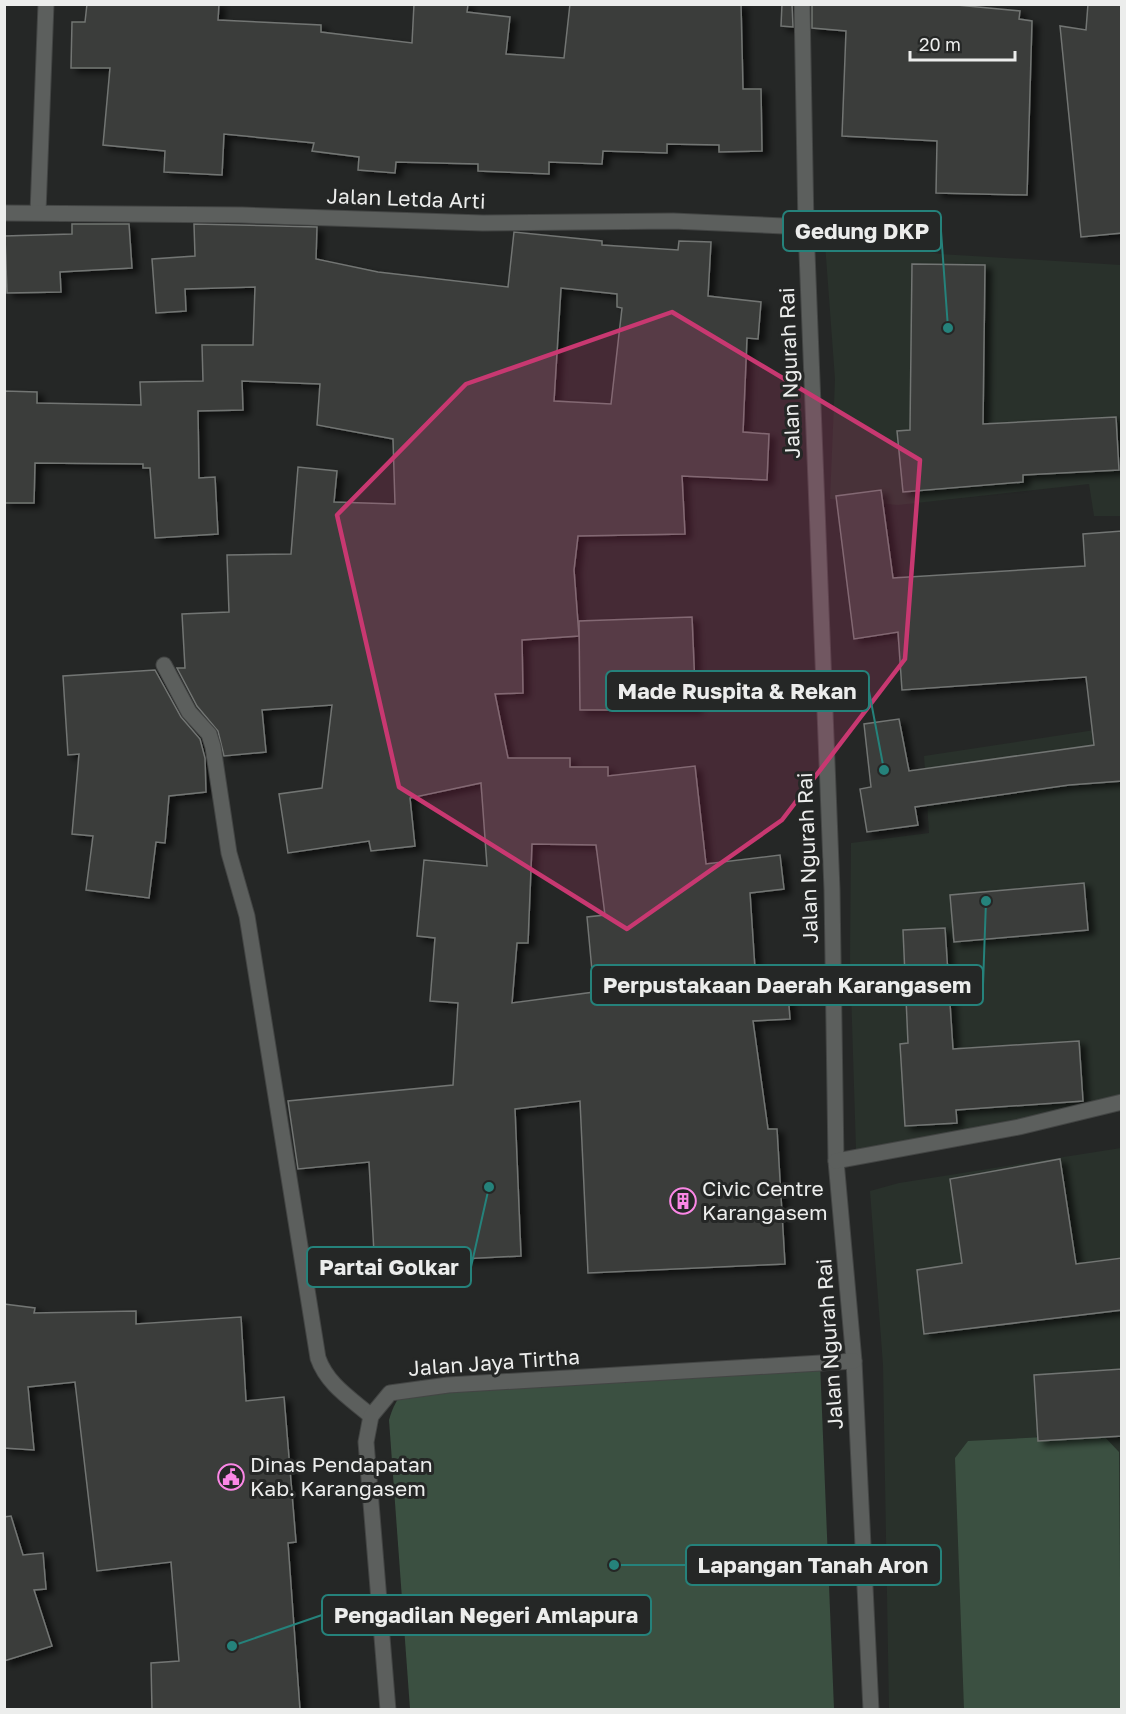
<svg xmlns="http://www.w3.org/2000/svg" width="1126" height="1714" viewBox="0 0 1126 1714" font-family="'Golos Text',sans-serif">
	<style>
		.built { fill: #29312b }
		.green { fill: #3b5041 }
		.building { fill: #3a3c3a; stroke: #727573; stroke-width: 1.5; fill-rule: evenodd; filter: url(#shadow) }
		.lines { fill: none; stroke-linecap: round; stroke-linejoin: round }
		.minor-casing { stroke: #434544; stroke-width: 17 }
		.minor { stroke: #5c5f5d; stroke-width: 15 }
		.marked { fill: #c83871; fill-opacity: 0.2; stroke: #c83871; stroke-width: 4.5; stroke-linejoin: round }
		.labels { text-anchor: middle; stroke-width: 6; stroke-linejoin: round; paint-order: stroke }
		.street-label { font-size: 21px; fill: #ecedec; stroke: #252726 }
		.poi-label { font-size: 21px; fill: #ecedec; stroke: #252726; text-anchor: start }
		.leader { fill: none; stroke: #25827b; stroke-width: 2 }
		.callout-dot { fill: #25827b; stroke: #252726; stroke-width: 2 }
		.callout { fill: #252726; stroke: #25827b; stroke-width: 2 }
		.callout-label { font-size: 22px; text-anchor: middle; font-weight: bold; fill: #ecedec }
	</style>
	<defs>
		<filter id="shadow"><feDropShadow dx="6" dy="4" stdDeviation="3" flood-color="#0009"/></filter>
	</defs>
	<rect width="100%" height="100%" fill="#252726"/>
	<g class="built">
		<polygon points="824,230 940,254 1121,265 1121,516 1094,516 1089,484 898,505 830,499 835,379"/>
		<polygon points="1121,726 1121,1096 982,1129 856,1150 850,959 851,843 929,833 924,756"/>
		<polygon points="1121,1148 1121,1709 889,1709 883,1365 870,1191 899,1183"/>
	</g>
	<g class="green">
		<path d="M820 1362 834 1709H410L389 1420C395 1399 402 1391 421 1380Z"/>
		<polygon points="1102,1434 1119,1452 1121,1709 964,1709 955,1458 968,1441"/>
	</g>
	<g class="building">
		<polygon points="87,4 219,4 218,20 321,25 321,32 412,43 414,4 468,4 467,12 510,17 506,54 564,58 570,4 741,4 743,89 761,89 762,151 719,152 719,145 667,144 667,153 603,151 602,164 549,162 549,174 478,171 478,164 396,162 395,173 358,170 359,157 312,151 314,143 224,134 222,175 164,172 165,151 103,145 110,68 71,68 72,22 85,22"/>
		<polygon points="782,4 792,4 793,27 781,26"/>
		<polygon points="812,4 946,4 1020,11 1019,19 1032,21 1027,195 936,193 937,141 842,136 846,31 812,28"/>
		<polygon points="1088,4 1122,4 1122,233 1081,237 1060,26 1086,30"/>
		<polygon points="72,224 129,224 132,268 60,272 61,292 7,293 5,236 72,234"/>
		<path d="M194 224 317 227 316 259 378 272 508 287 514 232 602 241V245L678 250 679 241 711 242 708 296 761 302 758 339 747 338 743 432 769 434 767 480 682 476 685 534 578 536 574 570 579 636 522 640 523 693 495 694 508 758H570V767H608V776L695 766 706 864 780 855 784 889 750 893 755 969 786 967 790 1019 753 1021 768 1129H777L785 1264 588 1273 580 1101 515 1109 521 1256 441 1260 442 1268 375 1271 369 1162 298 1169 288 1101 453 1085 458 1003 430 1001 435 938 417 936 424 860 487 866 481 783 410 798 415 846 371 851 369 841 288 853 279 794 322 788 332 705 262 710 266 752 224 756 218 731 197 706 177 668H185L182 614 229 612 227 555 291 554 298 467 337 471 334 502 395 504 393 439 317 425 320 384 242 381 243 410 198 411 199 478 215 477 218 534 155 538 150 468H143V464L35 463 34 503H4V391L37 392V403L141 405 140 382 203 381 202 345H253L255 287 185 289 186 311 156 313 152 259 195 256ZM561 288 617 294V307L622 308 611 404 554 401ZM532 844 596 845 605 915 587 917 594 992 512 1003 517 943H528Z"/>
		<polygon points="912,264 985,265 983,424 1116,417 1119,470 1023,475 1023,482 903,492 897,431 910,430"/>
		<polygon points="881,490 893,578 1085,566 1083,534 1122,531 1122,781 1069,785 915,807 918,825 867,832 860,789 871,787 864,724 899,719 909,771 1094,745 1086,677 902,690 898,632 854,639 836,496"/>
		<polygon points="692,617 696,710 580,710 579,621"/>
		<polygon points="155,670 181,717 200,739 205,758 206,792 169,796 165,843 156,842 149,898 86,890 93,836 72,834 79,754 68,755 63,676"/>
		<polygon points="1084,883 1088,930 954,942 950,895"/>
		<polygon points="945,928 953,1049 1079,1041 1083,1101 956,1110 957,1123 905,1126 900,1044 908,1043 903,930"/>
		<polygon points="1060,1159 1076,1264 1122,1258 1122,1310 924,1334 917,1270 962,1263 950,1179"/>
		<polygon points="4,1304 35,1308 34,1313 136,1311 136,1324 241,1317 246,1401 284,1397 296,1542 288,1543 300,1710 152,1710 151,1663 179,1661 171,1562 97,1571 75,1382 28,1387 34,1450 4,1448"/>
		<polygon points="1122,1369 1122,1436 1038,1441 1034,1375"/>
		<polygon points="11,1516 23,1555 43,1553 46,1589 34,1590 52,1646 4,1661 4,1517"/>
	</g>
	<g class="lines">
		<g class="minor-casing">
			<g id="minor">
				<polyline points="802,4 806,227 832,890 836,1161 854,1361 871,1710"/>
				<polyline points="38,212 46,4"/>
				<polyline points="4,213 242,215 483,223 673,221 806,227"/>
				<path d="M164 665 189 712 209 734 213 747 229 853 247 916 318 1358C327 1384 350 1398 371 1416"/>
				<polyline points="836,1161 1019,1127 1122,1102"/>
				<polyline points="388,1710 366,1442 371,1416 390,1393 448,1385 854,1361"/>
			</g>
		</g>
		<use href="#minor" class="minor"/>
	</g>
	<path class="marked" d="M672 312 920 460 905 659 782 820 627 929 399 787 337 515 466 384Z"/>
	<defs>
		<g id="building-ring" transform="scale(1.35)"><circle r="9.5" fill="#252726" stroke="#fb87e6" stroke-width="1.5"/><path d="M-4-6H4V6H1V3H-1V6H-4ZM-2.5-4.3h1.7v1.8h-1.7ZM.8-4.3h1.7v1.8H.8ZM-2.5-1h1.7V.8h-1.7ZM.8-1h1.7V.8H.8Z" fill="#fb87e6"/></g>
		<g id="civic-ring" transform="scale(1.35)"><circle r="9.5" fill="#252726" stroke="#fb87e6" stroke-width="1.5"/><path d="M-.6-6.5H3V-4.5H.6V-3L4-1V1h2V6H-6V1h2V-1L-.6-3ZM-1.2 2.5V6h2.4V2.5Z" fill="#fb87e6"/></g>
	</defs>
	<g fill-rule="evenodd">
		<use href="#building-ring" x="683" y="1201"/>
		<use href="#civic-ring" x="231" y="1477"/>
	</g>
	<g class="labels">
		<g class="street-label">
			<text transform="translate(406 199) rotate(2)" y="7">Jalan Letda Arti</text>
			<text transform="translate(790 373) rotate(-92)" y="7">Jalan Ngurah Rai</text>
			<text transform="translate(808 858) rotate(-92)" y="7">Jalan Ngurah Rai</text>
			<text transform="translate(830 1344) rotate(-94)" y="7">Jalan Ngurah Rai</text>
			<text transform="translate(494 1363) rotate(-4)" y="7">Jalan Jaya Tirtha</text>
		</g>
		<g class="poi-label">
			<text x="702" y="1196">Civic Centre<tspan x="702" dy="24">Karangasem</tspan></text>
			<text x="250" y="1472">Dinas Pendapatan<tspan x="250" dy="24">Kab. Karangasem</tspan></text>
		</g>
	</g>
	<path class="leader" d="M948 328L941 231M884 770L869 691M986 901L983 985M489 1187L471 1267M614 1565L686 1565M232 1646L322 1615"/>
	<g class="callout-dot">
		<circle cx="948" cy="328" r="6"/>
		<circle cx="884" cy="770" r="6"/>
		<circle cx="986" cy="901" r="6"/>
		<circle cx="489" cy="1187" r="6"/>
		<circle cx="614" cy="1565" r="6"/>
		<circle cx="232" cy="1646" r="6"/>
	</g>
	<g class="callout">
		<rect x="783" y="211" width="158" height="40" rx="6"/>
		<rect x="606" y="671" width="263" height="40" rx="6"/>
		<rect x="591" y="965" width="392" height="40" rx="6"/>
		<rect x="307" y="1247" width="164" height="40" rx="6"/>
		<rect x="686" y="1545" width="255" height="40" rx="6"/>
		<rect x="322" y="1595" width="329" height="40" rx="6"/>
	</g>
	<g class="callout-label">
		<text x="862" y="239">Gedung DKP</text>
		<text x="737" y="699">Made Ruspita &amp; Rekan</text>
		<text x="787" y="993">Perpustakaan Daerah Karangasem</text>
		<text x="389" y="1275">Partai Golkar</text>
		<text x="813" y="1573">Lapangan Tanah Aron</text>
		<text x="486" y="1623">Pengadilan Negeri Amlapura</text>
	</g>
	<rect width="1126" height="1714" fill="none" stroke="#ecedec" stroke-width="12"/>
	<path d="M910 51v9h105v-9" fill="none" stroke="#ecedec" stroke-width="3"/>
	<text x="919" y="51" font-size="18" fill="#ecedec" stroke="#252726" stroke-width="4.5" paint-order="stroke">20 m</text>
</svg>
